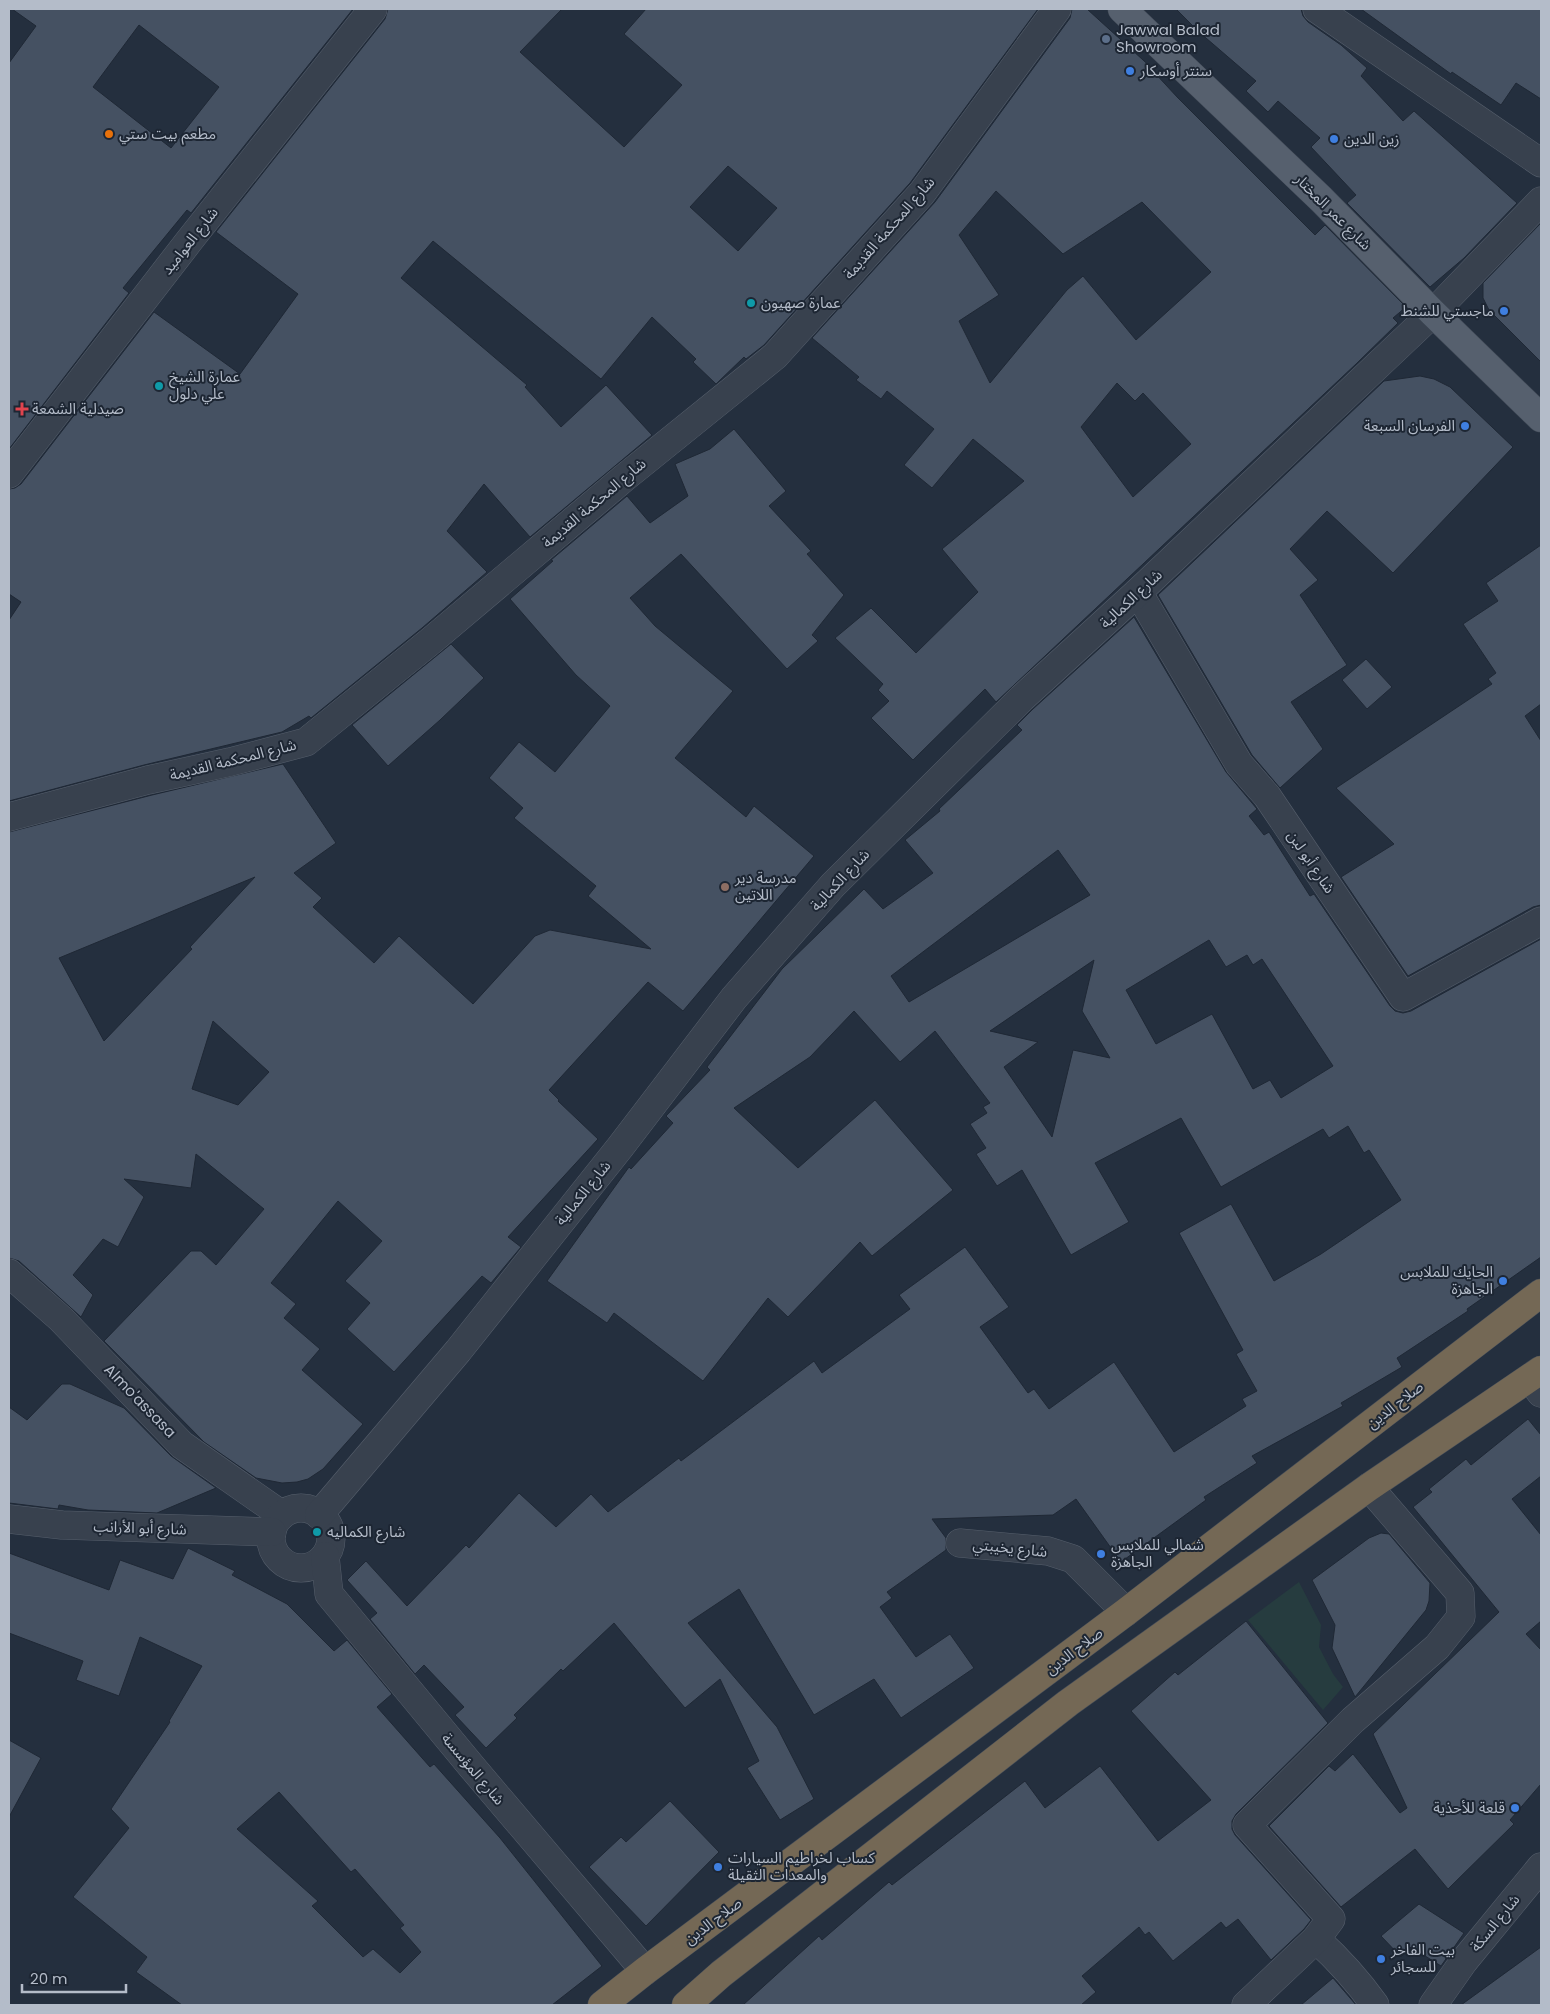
<svg xmlns="http://www.w3.org/2000/svg" width="1550" height="2014" viewBox="0 0 1550 2014" font-family="Poppins,'Noto Sans Arabic',sans-serif">
	<style>
		.green { fill: #263c3f }
		.building { fill: #455162; stroke: #1f2835; fill-rule: evenodd }
		.lines { fill: none; stroke-linecap: round; stroke-linejoin: round }
		.minor-casing { stroke: #565f6c; stroke-width: 29 }
		.major-casing { stroke: #414a57; stroke-width: 29 }
		.highway-casing { stroke: #434c59; stroke-width: 29 }
		.minor { stroke: #38414e; stroke-width: 28 }
		.major { stroke: #56606e; stroke-width: 28 }
		.highway { stroke: #746855; stroke-width: 28 }
		.service-dot { fill: #5c6f8a; stroke: #1d2633; stroke-width: 2 }
		.shop-dot { fill: #3f7fe0; stroke: #1d2633; stroke-width: 2 }
		.food-dot { fill: #e8710a; stroke: #1d2633; stroke-width: 2 }
		.culture-dot { fill: #0f9aa8; stroke: #1d2633; stroke-width: 2 }
		.health-dot { fill: #e0444e; stroke: #1d2633; stroke-width: 2 }
		.education-dot { fill: #8d6e63; stroke: #1d2633; stroke-width: 2 }
		.labels { text-anchor: middle; stroke-width: 4; stroke-linejoin: round; paint-order: stroke }
		.poi-label { font-size: 15px; fill: #b4bcc9; stroke: #1d2633; text-anchor: start }
		.street-label { font-size: 15px; fill: #b4bcc9; stroke: #1d2633 }
	</style>
	<rect width="100%" height="100%" fill="#242f3e"/>
	<polygon class="green" points="1299,1582 1321,1625 1319,1647 1333,1674 1343,1687 1323,1710 1248,1620"/>
	<g class="building">
		<path d="M12 9H353L191 213 187 210 123 288 129 293 9 449V63L36 26ZM139 25 219 87 171 148 93 87Z"/>
		<path d="M388 9H562L520 52 624 147 682 85 624 34 646 9H1038L910 183 764 345 746 359 744 357 716 384 693 362 696 359 652 317 601 379 433 241 401 278 527 385 525 387 561 427 606 385 652 435 530 537 484 484 447 531 487 572 422 628 311 718 309 716 282 732 144 765 9 801V620L21 602 9 594V489L15 488 21 484 154 312 240 374 298 294 216 232 385 19ZM728 166 777 208 738 251 690 207Z"/>
		<path d="M1072 9H1087L1154 70 1153 71 1178 98 1315 235 1325 225 1406 307 1393 318 1398 323 1356 364 996 702 985 689 913 760 871 718 889 701 878 690 883 684 835 638 871 608 916 653 978 592 942 549 1024 481 973 439 932 488 904 465 934 429 887 391 881 399 856 380 859 377 812 338 935 202 1070 18ZM996 191 1063 254 1142 202 1211 272 1136 340 1083 276 1067 290 990 383 959 321 999 295 959 235ZM1117 383 1135 401 1143 393 1191 444 1133 497 1081 427Z"/>
		<polygon points="1176,9 1301,9 1303,16 1308,22 1341,45 1367,68 1361,76 1403,121 1414,111 1517,203 1464,258 1430,287 1347,203 1356,195 1311,147 1320,138 1278,101 1268,112 1246,91 1256,81 1199,32"/>
		<polygon points="1361,9 1541,9 1541,99 1516,83 1501,105 1452,72 1451,74"/>
		<polygon points="1540,224 1541,225 1541,362 1489,310 1483,298 1483,283"/>
		<polygon points="1420,376 1434,379 1450,387 1513,447 1393,573 1327,511 1290,549 1318,580 1300,595 1347,665 1291,702 1323,749 1280,788 1252,755 1158,595 1384,381"/>
		<path d="M734 429 786 491 769 506 811 551 807 554 844 595 812 635 818 641 787 669 681 554 630 598 655 626 733 691 675 758 746 817 754 806 814 856 683 1011 648 982 549 1090 559 1100 558 1101 598 1139 508 1237 521 1247 491 1283 482 1276 394 1372 347 1329 370 1303 345 1281 382 1241 338 1201 271 1283 296 1304 284 1318 320 1349 302 1370 363 1424 323 1469 308 1479 297 1482 282 1483 256 1478 204 1442 104 1341 191 1251H201L216 1265 264 1209 196 1154 191 1188 124 1179 144 1197 118 1247 103 1239 73 1275 93 1295 81 1317 19 1261 9 1258V832L152 795 283 764 336 843 294 873 322 898 313 907 374 963 399 936 473 1004 535 936 550 930 651 949 588 896 596 886 514 818 523 808 489 778 519 742 555 772 610 706 576 675 510 599 553 561 551 560 627 496 650 523 688 496 675 464 710 449ZM255 877 190 947 192 949 104 1041 59 958ZM213 1021 269 1072 238 1105 192 1089Z"/>
		<polygon points="1541,545 1541,704 1525,716 1541,741 1541,905 1533,907 1408,976 1341,877 1394,844 1336,788 1492,684 1488,679 1496,673 1463,624 1498,601 1486,583"/>
		<path d="M1134 617 1226 772 1257 809 1249 816 1264 835 1269 832 1310 896 1314 894 1390 1006 1395 1011 1403 1013 1411 1011 1541 939V1257L1467 1309 1468 1311 1397 1358 1402 1367 1341 1403 1343 1406 1252 1456 1257 1463 1204 1497 1206 1500 1121 1562 1076 1499 1053 1515 932 1519 946 1538V1550L887 1592 892 1598 880 1607 916 1657 950 1634 974 1668 901 1718 874 1679 814 1715 739 1589 688 1623 777 1727 814 1799 780 1820 747 1768 759 1761 720 1679 685 1708 614 1623 563 1671 561 1669 514 1715 517 1718 486 1748 455 1715 464 1707 424 1665 415 1674 370 1619 377 1613 347 1580 366 1561 407 1606 466 1545 469 1548 519 1493 556 1527 591 1494 608 1512 679 1458 681 1461 814 1361 822 1373 910 1309 899 1295 965 1247 1009 1307 980 1327 1028 1393 1034 1389 1049 1409 1114 1362 1174 1452 1246 1406 1242 1399 1257 1391 1236 1354 1243 1350 1179 1233 1231 1204 1274 1281 1321 1254 1401 1200 1369 1150 1364 1153 1348 1126 1329 1138 1323 1129 1221 1187 1181 1118 1095 1163 1129 1222 1071 1255 1022 1170 997 1186 976 1154 986 1148 970 1124 987 1113 983 1107 990 1103 935 1031 900 1062 854 1011 810 1057 734 1108 798 1168 875 1100 953 1190 872 1256 860 1242 788 1317 768 1298 703 1381 614 1313 607 1323 547 1281 629 1167 631 1169 673 1123 666 1116 710 1070 707 1067 782 969 864 889 883 909 933 873 905 840 940 811 939 809 1022 730 1017 725 1033 709ZM1058 850 1090 895 909 1002 891 976ZM1209 940 1226 967 1247 955 1253 965 1262 959 1333 1066 1281 1098 1270 1080 1253 1089 1212 1014 1156 1044 1126 990ZM1094 960 1082 1011 1110 1058 1073 1050 1052 1137 1004 1067 1038 1042 990 1031Z"/>
		<polygon points="451,644 484,678 440,720 388,766 352,725"/>
		<polygon points="1366,659 1392,687 1367,709 1342,680"/>
		<polygon points="62,1384 70,1384 124,1408 171,1456 216,1488 157,1513 88,1510 59,1505 58,1509 9,1503 9,1407 27,1420"/>
		<polygon points="1528,1419 1541,1435 1541,1476 1512,1499 1541,1535 1541,1621 1526,1634 1541,1650 1541,1784 1510,1820 1514,1824 1448,1889 1415,1849 1341,1907 1269,1826 1329,1766 1335,1771 1353,1754 1400,1813 1407,1808 1373,1734 1499,1612 1413,1507 1432,1492 1429,1489 1466,1459 1471,1465"/>
		<polygon points="1381,1533 1389,1534 1430,1583 1429,1601 1426,1610 1355,1697 1332,1648 1335,1625 1312,1580 1369,1538"/>
		<path d="M188 1548 235 1571 232 1575 287 1604 334 1651 347 1640 392 1694 377 1707 430 1767 434 1764 500 1838 602 1966 552 2005H182L136 1972 147 1957 73 1897 129 1828 111 1809 170 1722 169 1721 202 1666 140 1637 119 1696 76 1680 83 1661 9 1633V1553L109 1590 120 1560 173 1579ZM279 1792 351 1872 355 1869 404 1925 400 1928 421 1952 400 1973 373 1949 363 1957 312 1906 318 1901 237 1829Z"/>
		<polygon points="1246,1621 1328,1723 1236,1814 1232,1821 1232,1829 1235,1835 1311,1920 1304,1929 1271,1960 1238,1919 1226,1928 1221,1922 1173,1961 1149,1932 1145,1935 1139,1927 1082,1976 1096,1992 1081,2005 743,2005 819,1936 822,1940 889,1882 892,1885 1025,1781 1045,1808 1100,1766 1158,1841 1211,1800 1131,1711 1175,1672 1178,1675"/>
		<polygon points="9,1740 41,1758 9,1817"/>
		<polygon points="670,1801 719,1852 646,1926 589,1867 621,1837 626,1842"/>
		<polygon points="1419,1904 1464,1933 1441,1966 1411,1947 1401,1957 1381,1936"/>
		<polygon points="1541,1947 1541,2005 1461,2005"/>
		<polygon points="1333,1978 1356,2005 1301,2005"/>
	</g>
	<g class="lines">
		<g class="minor-casing">
			<g id="minor">
				<polyline points="1317,9 1541,163"/>
				<polyline points="9,474 189,241 373,9"/>
				<polyline points="1138,592 1239,764 1267,796 1403,997 1541,921"/>
				<polyline points="9,817 148,780 230,762 306,742 432,640 624,478 775,356 922,193 1057,9"/>
				<polyline points="9,1273 61,1319 182,1445 282,1515"/>
				<polyline points="1530,1379 1541,1393"/>
				<circle cx="301" cy="1538" r="30"/>
				<polyline points="319,1515 458,1351 621,1146 734,998 833,885 1022,698 1138,592 1433,313 1541,201"/>
				<polyline points="9,1519 62,1525 272,1532"/>
				<polyline points="960,1543 1048,1551 1073,1559 1126,1612"/>
				<polyline points="325,1556 329,1594 472,1767 645,1971"/>
				<path d="M1316 1939C1338 1959 1358 1981 1375 2005"/>
				<polyline points="1246,2005 1316,1939 1331,1919 1247,1825 1353,1720 1437,1647 1461,1617 1460,1593 1369,1487"/>
				<polyline points="1433,2005 1464,1961 1541,1867"/>
			</g>
		</g>
		<g class="major-casing">
			<polyline id="major" points="1122,9 1321,199 1433,313 1541,418"/>
		</g>
		<g class="highway-casing">
			<g id="highway">
				<polyline points="602,2005 645,1971 1126,1612 1541,1293"/>
				<polyline points="686,2005 721,1974 1068,1703 1369,1487 1541,1370"/>
			</g>
		</g>
		<use href="#minor" class="minor"/>
		<use href="#major" class="major"/>
		<use href="#highway" class="highway"/>
	</g>
	<circle class="service-dot" cx="1106" cy="39" r="5"/>
	<g class="shop-dot">
		<circle cx="1130" cy="71" r="5"/>
		<circle cx="1334" cy="139" r="5"/>
		<circle cx="1504" cy="311" r="5"/>
		<circle cx="1465" cy="426" r="5"/>
		<circle cx="1503" cy="1281" r="5"/>
		<circle cx="1101" cy="1554" r="5"/>
		<circle cx="1515" cy="1808" r="5"/>
		<circle cx="718" cy="1867" r="5"/>
		<circle cx="1381" cy="1959" r="5"/>
	</g>
	<circle class="food-dot" cx="109" cy="134" r="5"/>
	<g class="culture-dot">
		<circle cx="751" cy="303" r="5"/>
		<circle cx="159" cy="386" r="5"/>
		<circle cx="317" cy="1532" r="5"/>
	</g>
	<path class="health-dot" d="M19.5 401.5h5v5h5v5h-5v5h-5v-5h-5v-5h5z"/>
	<circle class="education-dot" cx="725" cy="887" r="5"/>
	<g class="labels">
		<g class="poi-label">
			<text x="1116" y="35">Jawwal Balad<tspan x="1116" dy="17">Showroom</tspan></text>
			<text x="1140" y="76">سنتر أوسكار</text>
			<text x="119" y="139">مطعم بيت ستي</text>
			<text x="1344" y="144">زين الدين</text>
			<text x="761" y="308">عمارة صهيون</text>
			<text x="1494" y="316" text-anchor="end">ماجستي للشنط</text>
			<text x="169" y="382">عمارة الشيخ<tspan x="169" dy="17">علي دلول</tspan></text>
			<text x="32" y="414">صيدلية الشمعة</text>
			<text x="1455" y="431" text-anchor="end">الفرسان السبعة</text>
			<text x="735" y="883">مدرسة دير<tspan x="735" dy="17">اللاتين</tspan></text>
			<text x="1493" y="1277" text-anchor="end">الحايك للملابس<tspan x="1493" dy="17">الجاهزة</tspan></text>
			<text x="327" y="1537">شارع الكماليه</text>
			<text x="1111" y="1550">شمالي للملابس<tspan x="1111" dy="17">الجاهزة</tspan></text>
			<text x="1505" y="1813" text-anchor="end">قلعة للأحذية</text>
			<text x="728" y="1863">كساب لخراطيم السيارات<tspan x="728" dy="17">والمعدات الثقيلة</tspan></text>
			<text x="1391" y="1955">بيت الفاخر<tspan x="1391" dy="17">للسجائر</tspan></text>
		</g>
		<g class="street-label">
			<text transform="translate(1333 212) rotate(45)" y="5">شارع عمر المختار</text>
			<text transform="translate(889 228) rotate(-49)" y="5">شارع المحكمة القديمة</text>
			<text transform="translate(190 241) rotate(-52)" y="5">شارع العواميد</text>
			<text transform="translate(594 503) rotate(-40)" y="5">شارع المحكمة القديمة</text>
			<text transform="translate(1131 599) rotate(-43)" y="5">شارع الكمالية</text>
			<text transform="translate(233 760) rotate(-14)" y="5">شارع المحكمة القديمة</text>
			<text transform="translate(1311 862) rotate(56)" y="5">شارع أبو لبن</text>
			<text transform="translate(840 880) rotate(-47)" y="5">شارع الكمالية</text>
			<text transform="translate(583 1193) rotate(-51)" y="5">شارع الكمالية</text>
			<text transform="translate(140 1401) rotate(46)" y="5">Almo'assasa</text>
			<text transform="translate(1395 1405) rotate(-38)" y="5">صلاح الدين</text>
			<text transform="translate(140 1528) rotate(2)" y="5">شارع أبو الأرانب</text>
			<text transform="translate(1010 1548) rotate(6)" y="5">شارع يخيبتي</text>
			<text transform="translate(1074 1651) rotate(-37)" y="5">صلاح الدين</text>
			<text transform="translate(473 1769) rotate(50)" y="5">شارع المؤسسة</text>
			<text transform="translate(713 1921) rotate(-37)" y="5">صلاح الدين</text>
			<text transform="translate(1495 1923) rotate(-51)" y="5">شارع السكة</text>
		</g>
	</g>
	<rect width="1550" height="2014" fill="none" stroke="#b4bcc9" stroke-width="20"/>
	<path d="M22 1984v8h104v-8" fill="none" stroke="#b4bcc9" stroke-width="2.5"/>
	<text x="30" y="1984" font-size="15" fill="#b4bcc9" stroke="#1d2633" stroke-width="4" paint-order="stroke">20 m</text>
</svg>
